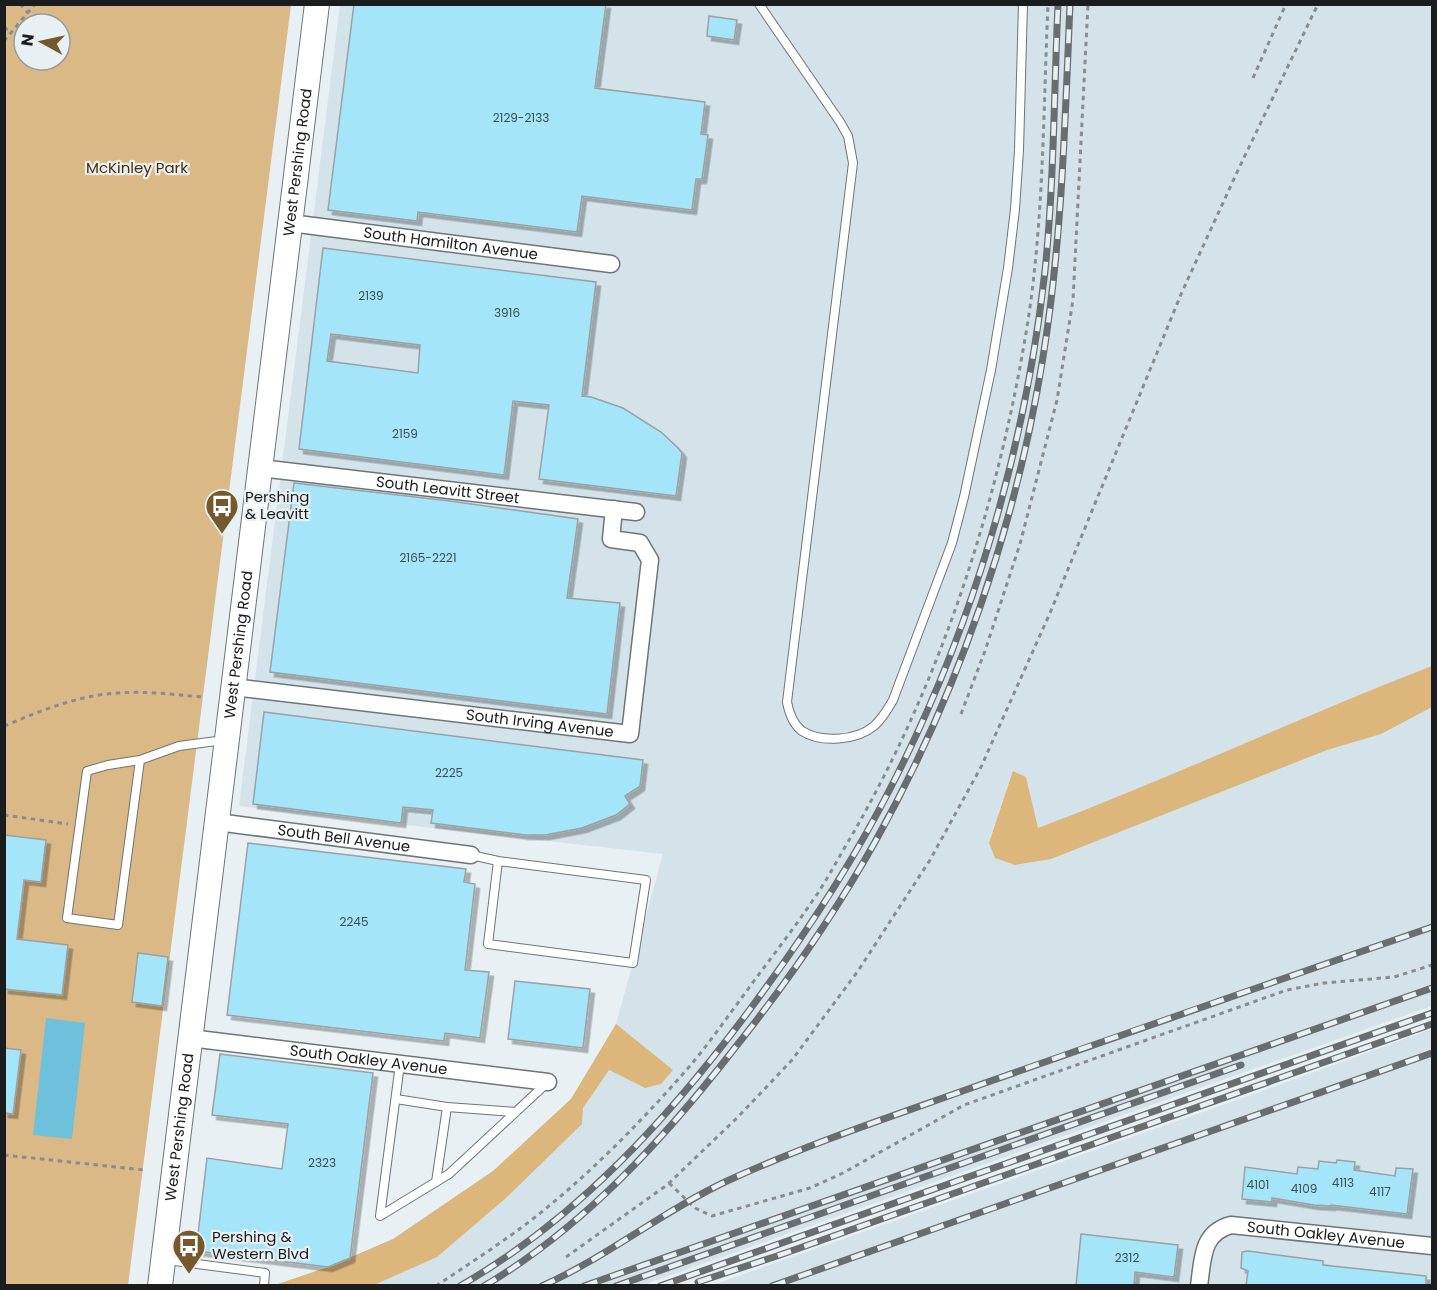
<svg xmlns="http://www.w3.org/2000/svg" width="1437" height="1290" viewBox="0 0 1437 1290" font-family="Poppins,sans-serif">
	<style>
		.built { fill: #d3e3e9 }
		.green { fill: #dab987; fill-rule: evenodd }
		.forest { fill: #ddb67b }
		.water { fill: #6ec1da }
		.building { fill: #a4e5fa; stroke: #9aa2a4; stroke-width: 1.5; fill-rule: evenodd; filter: url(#shadow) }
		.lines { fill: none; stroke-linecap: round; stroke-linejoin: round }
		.service-casing { stroke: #6e7577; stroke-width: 10 }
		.minor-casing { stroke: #6e7577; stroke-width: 19 }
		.secondary-casing { stroke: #6e7577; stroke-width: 26 }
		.path { stroke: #888d8f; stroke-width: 3; stroke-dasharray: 4.5 4.5; stroke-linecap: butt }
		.service { stroke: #fff; stroke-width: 8 }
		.minor { stroke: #fff; stroke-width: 16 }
		.secondary { stroke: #fff; stroke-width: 24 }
		.rail-casing { stroke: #696d6f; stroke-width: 7 }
		.rail { stroke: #e8f0f3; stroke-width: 4.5; stroke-dasharray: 14; stroke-linecap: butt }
		.labels { text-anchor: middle; stroke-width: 4.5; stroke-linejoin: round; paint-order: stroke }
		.number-label { font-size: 12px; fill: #3c4e54 }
		.street-label { font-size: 15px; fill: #1a1c1d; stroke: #e8f0f3 }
		.park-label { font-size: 15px; fill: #492f00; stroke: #e8f0f3 }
		.poi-label { font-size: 15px; fill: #1a1c1d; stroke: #e8f0f3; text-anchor: start }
	</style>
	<defs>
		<filter id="shadow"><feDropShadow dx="4.5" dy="4.5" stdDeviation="0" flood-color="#0004"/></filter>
	</defs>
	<rect width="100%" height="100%" fill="#e8f0f3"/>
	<g class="built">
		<polygon points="340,5 1432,5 1432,1006 643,1285 275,1285 329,1267 393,1239 493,1171 571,1099 616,1024 663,854 239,806"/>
		<polygon points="1432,1029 1432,1285 710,1286 1256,1093"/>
	</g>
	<path class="green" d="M5 5H291L128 1285 5 1286ZM24 24H60V60H24Z"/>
	<g class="forest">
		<path d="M1432 666V707L1381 734 1327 750 1051 859 1015 865 995 858 989 843 1013 771 1026 777 1038 828C1171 778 1300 717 1432 666Z"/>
		<polygon points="616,1024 673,1070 661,1084 645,1088 609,1070 583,1108 582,1124 506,1198 437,1257 374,1285 275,1285 328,1267 393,1239 493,1171 571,1099"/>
	</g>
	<polygon class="water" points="46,1018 85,1023 72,1139 33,1135"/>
	<g class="building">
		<polygon points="354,4 606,4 595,88 705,102 701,134 708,135 702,179 696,179 692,210 582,196 577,232 418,212 417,221 328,210"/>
		<polygon points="709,16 737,20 734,40 707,36"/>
		<path d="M323 248 596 282 582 396 591 397 623 408 661 432 678 448 682 453 676 496 539 479 549 405 513 401 504 475 299 449ZM331 334 420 345 418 373 327 361Z"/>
		<polygon points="294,483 450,501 578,519 567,598 620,603 607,714 270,672"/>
		<polygon points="264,712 643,760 640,786 625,796 630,804 616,815 582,828 545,835 525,835 431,823 433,810 403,807 401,823 253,804"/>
		<polygon points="4,835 46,840 41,882 24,880 17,939 68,945 62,995 4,989"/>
		<polygon points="248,843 466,869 464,882 475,884 465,970 489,972 480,1038 445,1033 444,1041 227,1015"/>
		<polygon points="138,953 168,957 162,1006 132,1002"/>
		<polygon points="515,981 590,989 583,1048 508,1039"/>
		<polygon points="4,1048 21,1050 13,1114 4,1113"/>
		<polygon points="220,1054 373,1073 350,1258 328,1267 196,1251 207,1158 282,1169 288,1124 212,1115"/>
		<polygon points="1337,1160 1355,1162 1354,1170 1395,1176 1396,1168 1413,1169 1407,1214 1331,1205 1331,1206 1314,1205 1272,1198 1272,1202 1242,1199 1245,1167 1297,1174 1298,1167 1318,1169 1319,1161 1336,1163"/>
		<polygon points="1081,1234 1178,1245 1174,1277 1135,1272 1134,1286 1076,1286"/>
		<polygon points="1248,1251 1323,1261 1323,1265 1426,1276 1426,1286 1246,1286 1248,1271 1241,1268 1242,1252"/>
	</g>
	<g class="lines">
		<g class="service-casing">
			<g id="service">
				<path d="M759 4 840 122 848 136 853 163 787 702C789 713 793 724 802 731 821 743 856 741 874 726 882 719 888 709 893 700L952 543 964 497 991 370 1008 268 1015 209 1019 150 1023 4"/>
				<polyline points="140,760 108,765 87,771 67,918 118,925 140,760 179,746 224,740"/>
				<polyline points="471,855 498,861 646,880 633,963 488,944 498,861"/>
				<polyline points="400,1064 380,1216 449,1174 548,1082"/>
				<polyline points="396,1099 447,1107 515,1112"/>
				<polyline points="436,1182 447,1107"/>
				<polyline points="167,1260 265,1273 264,1286"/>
			</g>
		</g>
		<g class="minor-casing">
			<g id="minor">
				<path id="s1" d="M290 223 611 264"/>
				<path id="s2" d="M260 468 636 512"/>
				<path id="s3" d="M233 687 630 734 650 560 640 543 611 539 614 509"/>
				<path id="s4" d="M217 822 471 855"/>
				<path id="s5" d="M190 1038 548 1082"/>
				<path id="s6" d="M1199 1286C1203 1259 1201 1233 1231 1225L1432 1246"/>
			</g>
		</g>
		<g class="secondary-casing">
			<g id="secondary">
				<path id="s7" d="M160 1286 317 4"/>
			</g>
		</g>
		<g class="path">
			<polyline points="20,4 28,13"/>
			<polyline points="4,27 12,33"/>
			<polyline points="4,41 35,4"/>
			<polyline points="1253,78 1286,4"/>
			<polyline points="961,714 985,651 1020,544 1057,400 1073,300 1088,4"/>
			<path d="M4 726C38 712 71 698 107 694 138 690 170 694 201 697"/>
			<polyline points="4,815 68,824"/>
			<polyline points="4,1155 144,1170"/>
			<polyline points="669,1183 695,1208 712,1216 810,1188 843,1173 964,1105 1287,990 1324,983 1394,977 1432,965"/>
			<polyline points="566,1257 667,1185 738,1117 792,1060 858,971 930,860 981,767 1050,613 1182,292 1239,168 1318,4"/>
			<path d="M436 1286C469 1264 503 1242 534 1218 590 1174 642 1121 689 1067 708 1045 725 1020 743 996 766 964 791 933 813 900 826 882 836 862 848 842 938 688 995 515 1025 339 1044 229 1043 115 1048 4"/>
		</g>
		<use href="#service" class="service"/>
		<use href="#minor" class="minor"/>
		<use href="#secondary" class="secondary"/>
		<g class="rail-casing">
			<g id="rail">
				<polyline points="698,1282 777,1256 1432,1024"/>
				<path d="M460 1286C577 1219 668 1119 748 1012 801 941 851 866 891 787 973 627 1025 450 1045 271 1054 183 1054 93 1058 4"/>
				<path d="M484 1286C583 1228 664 1139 734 1049 786 984 834 915 875 842 958 693 1016 526 1043 357 1062 241 1065 122 1070 4"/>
				<path d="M542 1286C607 1257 663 1211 727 1181 810 1143 899 1114 985 1083 1134 1030 1283 979 1432 927"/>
				<polyline points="584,1286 1432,988"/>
				<polyline points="616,1286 1241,1065"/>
				<polyline points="660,1286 1432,1013"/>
				<polyline points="772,1286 1432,1053"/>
			</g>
		</g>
		<use href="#rail" class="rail"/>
	</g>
	<defs>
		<g id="bus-pin" transform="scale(1.725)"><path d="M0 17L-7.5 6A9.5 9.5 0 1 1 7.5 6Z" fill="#75592c" stroke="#e8f0f3"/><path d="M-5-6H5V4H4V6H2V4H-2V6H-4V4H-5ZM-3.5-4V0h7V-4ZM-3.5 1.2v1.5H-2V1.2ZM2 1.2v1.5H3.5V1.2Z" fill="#fff"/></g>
	</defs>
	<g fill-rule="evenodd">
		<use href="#bus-pin" x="222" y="506"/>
		<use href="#bus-pin" x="189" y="1246"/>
	</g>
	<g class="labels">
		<g class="number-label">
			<text x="521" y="122">2129-2133</text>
			<text x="371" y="300">2139</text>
			<text x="507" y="317">3916</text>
			<text x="405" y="438">2159</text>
			<text x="428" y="562">2165-2221</text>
			<text x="449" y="777">2225</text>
			<text x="354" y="926">2245</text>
			<text x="322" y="1167">2323</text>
			<text x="1343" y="1187">4113</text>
			<text x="1258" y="1189">4101</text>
			<text x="1304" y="1193">4109</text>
			<text x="1380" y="1196">4117</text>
			<text x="1127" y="1262">2312</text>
		</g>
		<g class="street-label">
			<text dy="5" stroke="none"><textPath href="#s7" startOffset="1132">West Pershing Road</textPath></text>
			<text dy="5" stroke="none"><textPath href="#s1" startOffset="162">South Hamilton Avenue</textPath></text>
			<text dy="5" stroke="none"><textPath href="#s2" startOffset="189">South Leavitt Street</textPath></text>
			<text dy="5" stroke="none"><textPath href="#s7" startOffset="646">West Pershing Road</textPath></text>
			<text dy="5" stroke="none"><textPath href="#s3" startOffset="309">South Irving Avenue</textPath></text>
			<text dy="5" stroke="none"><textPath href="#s4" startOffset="128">South Bell Avenue</textPath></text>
			<text dy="5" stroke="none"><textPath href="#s5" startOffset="180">South Oakley Avenue</textPath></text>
			<text dy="5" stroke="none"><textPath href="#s7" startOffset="160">West Pershing Road</textPath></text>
			<text dy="5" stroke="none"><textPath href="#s6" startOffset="170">South Oakley Avenue</textPath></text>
		</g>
		<g class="park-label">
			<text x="137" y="173">McKinley Park</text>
		</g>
		<g class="poi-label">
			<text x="245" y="502">Pershing<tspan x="245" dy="17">&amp; Leavitt</tspan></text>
			<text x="212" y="1242">Pershing &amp;<tspan x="212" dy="17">Western Blvd</tspan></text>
		</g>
	</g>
	<rect width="1437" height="1290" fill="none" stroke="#1a1c1d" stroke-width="12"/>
	<g transform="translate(42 42) rotate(278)"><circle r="28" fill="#e8f0f3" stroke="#969b9d" stroke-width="1.5"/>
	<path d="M0-4.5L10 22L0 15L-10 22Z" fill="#75592c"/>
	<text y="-9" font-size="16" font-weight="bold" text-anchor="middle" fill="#1a1c1d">N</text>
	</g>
</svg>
